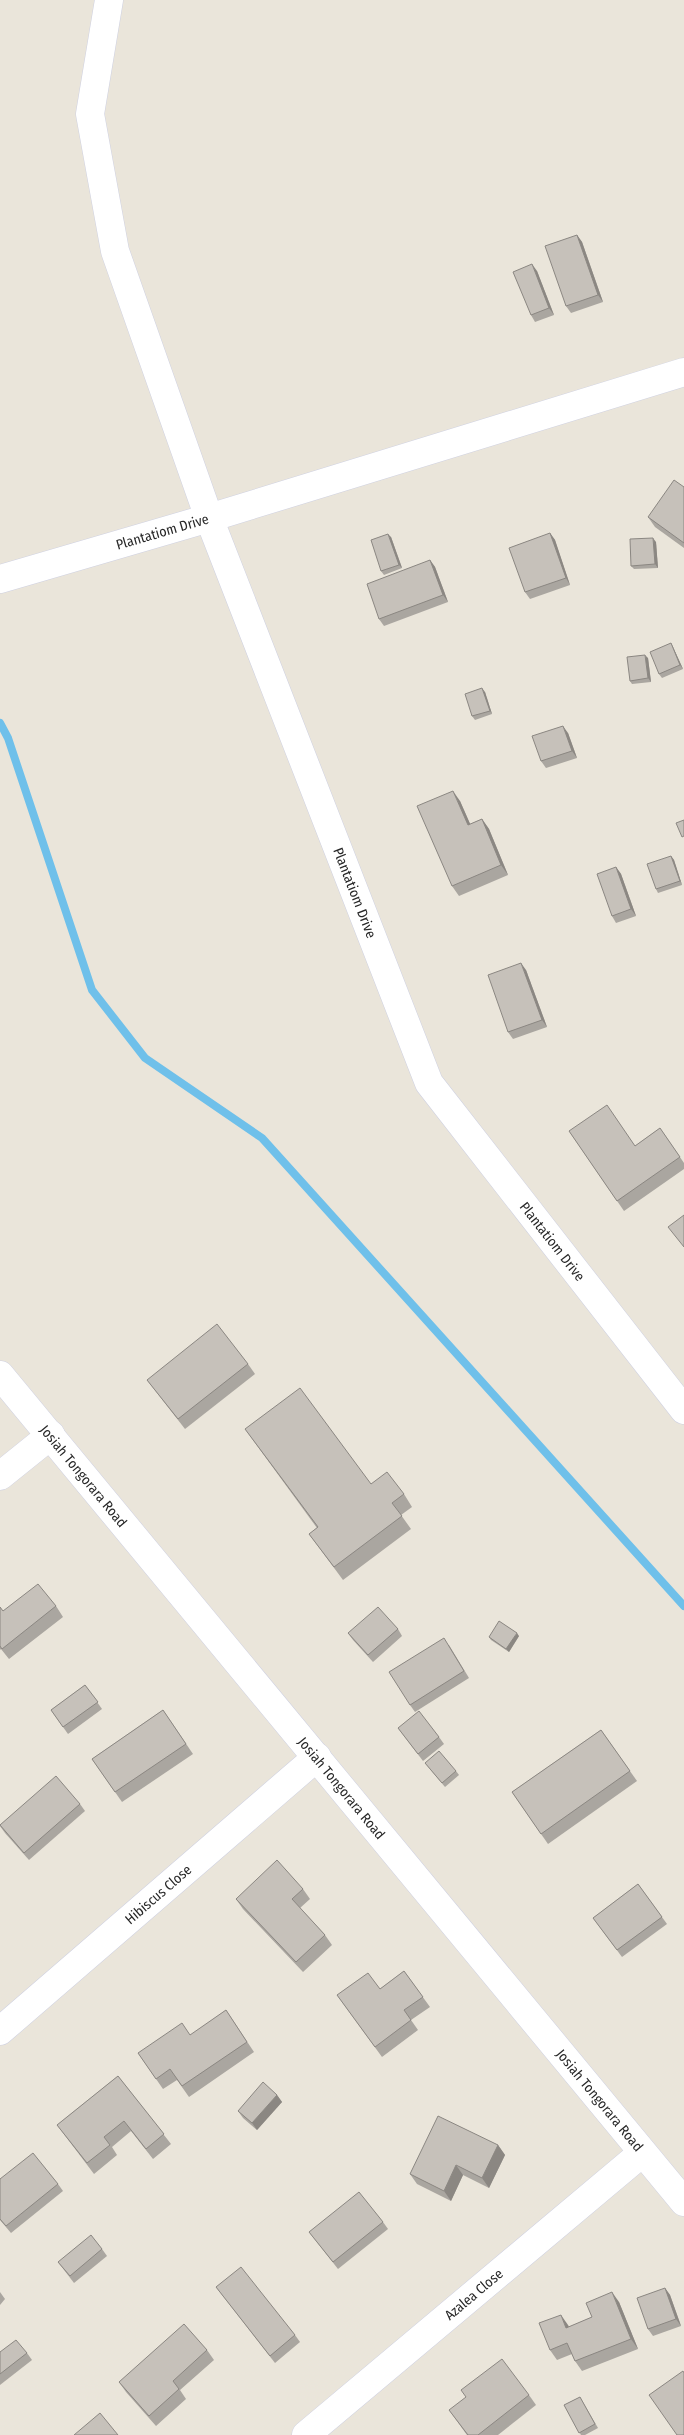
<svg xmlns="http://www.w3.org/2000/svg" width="684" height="2435" viewBox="0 0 684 2435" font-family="'Fira Sans Condensed',sans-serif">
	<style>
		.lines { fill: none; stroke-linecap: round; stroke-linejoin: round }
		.stream { stroke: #6fc0ea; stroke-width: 8 }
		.minor-casing { stroke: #cfd1e1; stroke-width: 29 }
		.minor { stroke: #fff; stroke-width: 28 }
		.wall { fill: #aaa6a0 }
		.shaded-wall { fill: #8b8782 }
		.building { fill: #c6c1ba; stroke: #8b8782 }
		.labels { text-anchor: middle; stroke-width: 4.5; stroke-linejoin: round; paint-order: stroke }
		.street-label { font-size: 14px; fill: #282828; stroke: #fff }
	</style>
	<rect width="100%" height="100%" fill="#eae5da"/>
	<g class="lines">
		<polyline class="stream" points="0,723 8,738 92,990 145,1058 262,1138 684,1606"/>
		<g class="minor-casing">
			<g id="minor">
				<path id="s1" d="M109 0 90 114 115 251 209 518 429 1083 684 1410"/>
				<path id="s2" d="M0 579 209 518 684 372"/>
				<path id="s3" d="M0 1375 684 2202"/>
				<polyline points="0,1476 51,1435"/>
				<path id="s4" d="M0 2031 317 1757"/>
				<path id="s5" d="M306 2435 642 2153"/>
			</g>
		</g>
		<use href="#minor" class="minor"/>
	</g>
	<g class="wall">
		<polygon points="577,235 582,242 603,302 571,313 566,306"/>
		<polygon points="537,271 554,315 535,322 531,315"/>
		<polygon points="684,487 684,548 655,527 648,517"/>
		<polygon points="550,533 555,540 570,585 530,599 525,592"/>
		<polygon points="391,537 402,568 384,575 381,571"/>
		<polygon points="656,542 658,568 634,569 631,566"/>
		<polygon points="430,560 435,567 448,602 384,626 379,619"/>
		<polygon points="671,643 673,647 683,669 662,678 659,674"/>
		<polygon points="648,658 651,682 632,684 630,681"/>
		<polygon points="485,692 492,714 475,720 472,716"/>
		<polygon points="568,733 577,758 546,768 541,761"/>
		<polygon points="460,801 470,824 482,819 489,829 508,875 459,896 452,886"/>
		<polygon points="671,856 674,860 682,885 658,893 656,889"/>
		<polygon points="616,867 621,874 636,916 616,923 612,916"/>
		<polygon points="526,970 547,1027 513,1039 508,1032"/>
		<polygon points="660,1128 684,1163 684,1169 624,1211 569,1131 635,1146"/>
		<polygon points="248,1364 255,1374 185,1429 147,1380"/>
		<polygon points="245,1429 371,1484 404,1494 412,1507 401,1515 411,1529 343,1580 309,1534 317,1528"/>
		<polygon points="56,1606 63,1617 9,1659 1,1649 0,1650 0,1607 3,1611"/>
		<polygon points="398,1629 402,1636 373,1662 353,1640 348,1633"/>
		<polygon points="519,1636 509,1652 491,1640 489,1637"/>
		<polygon points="449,1645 469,1678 415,1712 410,1705"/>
		<polygon points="85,1685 102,1709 68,1734 51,1710"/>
		<polygon points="163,1710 193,1754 122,1802 92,1759"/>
		<polygon points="398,1728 439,1737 444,1744 423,1761"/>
		<polygon points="601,1730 637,1781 548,1844 512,1792"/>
		<polygon points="425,1763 456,1771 459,1775 445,1787"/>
		<polygon points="80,1804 85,1811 29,1860 5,1833 0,1826"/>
		<polygon points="638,1884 667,1924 622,1957 593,1918"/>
		<polygon points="303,1889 310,1899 300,1908 325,1935 332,1945 303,1972 243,1909 236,1899"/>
		<polygon points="404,1971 430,2007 411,2020 418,2030 382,2057 337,1995 380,1989"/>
		<polygon points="226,2010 254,2052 189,2097 177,2080 163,2089 138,2053 191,2035"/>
		<polygon points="118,2076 171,2144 153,2159 131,2131 112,2147 117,2155 94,2174 57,2125"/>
		<polygon points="277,2095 282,2102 257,2130 243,2118 238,2111"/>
		<polygon points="498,2145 505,2155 489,2188 463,2175 451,2201 417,2184 410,2174"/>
		<polygon points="0,2179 58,2184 63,2191 11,2233 0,2220"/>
		<polygon points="383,2222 388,2229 338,2269 309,2232"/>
		<polygon points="102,2249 107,2256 74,2283 58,2262"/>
		<polygon points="216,2287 295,2335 300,2342 275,2363"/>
		<polygon points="665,2288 670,2295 681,2326 653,2336 648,2329"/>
		<polygon points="0,2292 5,2299 0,2305"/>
		<polygon points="619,2302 638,2349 582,2371 575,2361 572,2354 557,2360 550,2350 568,2325 569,2327 592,2317"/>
		<polygon points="207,2350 214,2360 180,2390 186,2399 156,2426 126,2392 119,2382"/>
		<polygon points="0,2352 27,2353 32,2360 0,2385"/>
		<polygon points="529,2395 536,2405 498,2435 467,2435 449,2410"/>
		<polygon points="580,2397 598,2428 585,2435 581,2435 564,2405"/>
	</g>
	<g class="shaded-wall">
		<polygon points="577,235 582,242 603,302 598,295"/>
		<polygon points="532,264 537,271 554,315 549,308"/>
		<polygon points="550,533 555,540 570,585 566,578"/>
		<polygon points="388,534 391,537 402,568 399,565"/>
		<polygon points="653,538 656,542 658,568 655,564"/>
		<polygon points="430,560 435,567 448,602 443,595"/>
		<polygon points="671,643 673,647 683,669 680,665"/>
		<polygon points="645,655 648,658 651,682 648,678"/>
		<polygon points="482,688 485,692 492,714 490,711"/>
		<polygon points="563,726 568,733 577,758 572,751"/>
		<polygon points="453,791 460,801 475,835 468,825"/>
		<polygon points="482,819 489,829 508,875 501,865"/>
		<polygon points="671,856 674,860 682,885 680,881"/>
		<polygon points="616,867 621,874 636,916 631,909"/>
		<polygon points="521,963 526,970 547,1027 542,1020"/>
		<polygon points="517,1633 519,1636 509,1652 506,1649"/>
		<polygon points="277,2095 282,2102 257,2130 252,2123"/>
		<polygon points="498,2145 505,2155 489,2188 482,2178"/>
		<polygon points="456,2165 463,2175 451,2201 444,2191"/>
		<polygon points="665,2288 670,2295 681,2326 676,2319"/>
		<polygon points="612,2292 619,2302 638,2349 631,2339"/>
		<polygon points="561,2315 568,2325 573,2338 566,2328"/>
	</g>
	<g class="building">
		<polygon points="577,235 598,295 566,306 545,246"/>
		<polygon points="532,264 549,308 531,315 513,272"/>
		<polygon points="674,480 684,487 684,543 648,517"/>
		<polygon points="550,533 566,578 525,592 509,548"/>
		<polygon points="388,534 399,565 381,571 371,540"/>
		<polygon points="653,538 655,564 631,566 630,539"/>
		<polygon points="430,560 443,595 379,619 367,584"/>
		<polygon points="671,643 680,665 659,674 650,652"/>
		<polygon points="645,655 648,678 630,681 627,657"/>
		<polygon points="482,688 490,711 472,716 465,694"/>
		<polygon points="563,726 572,751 541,761 532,736"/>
		<polygon points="453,791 468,825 482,819 501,865 452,886 417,806"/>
		<polygon points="684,820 684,836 682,837 676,823"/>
		<polygon points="671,856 680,881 656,889 647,864"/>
		<polygon points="616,867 631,909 612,916 597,874"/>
		<polygon points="521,963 542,1020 508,1032 488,975"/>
		<polygon points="607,1105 635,1146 660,1128 680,1157 617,1201 569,1131"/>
		<polygon points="684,1215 684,1247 668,1227"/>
		<polygon points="217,1324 248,1364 178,1419 147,1380"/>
		<polygon points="300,1388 371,1484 387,1472 404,1494 392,1503 402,1516 334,1567 309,1534 318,1527 245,1429"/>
		<polygon points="38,1584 56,1606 2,1649 0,1646 0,1607 3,1611"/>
		<polygon points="378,1607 398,1629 368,1655 348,1633"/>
		<polygon points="499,1621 517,1633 506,1649 489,1637"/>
		<polygon points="444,1638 464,1671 410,1705 389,1672"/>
		<polygon points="85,1685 98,1702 63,1727 51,1710"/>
		<polygon points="163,1710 186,1744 115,1792 92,1759"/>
		<polygon points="419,1711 439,1737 418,1754 398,1728"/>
		<polygon points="601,1730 630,1771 541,1834 512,1792"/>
		<polygon points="439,1751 456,1771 442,1783 425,1763"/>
		<polygon points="56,1776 80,1804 24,1853 0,1825"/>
		<polygon points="277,1860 303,1889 292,1899 325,1935 296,1962 236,1899"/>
		<polygon points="638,1884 662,1917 617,1950 593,1918"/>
		<polygon points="404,1971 423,1997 404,2010 411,2020 375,2047 337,1995 368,1973 380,1989"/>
		<polygon points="226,2010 247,2042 182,2086 170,2069 156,2079 138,2053 182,2023 190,2035"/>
		<polygon points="118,2076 164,2134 146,2149 124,2121 104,2137 110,2145 87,2163 57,2125"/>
		<polygon points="263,2082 277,2095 252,2123 238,2111"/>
		<polygon points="438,2116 498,2145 482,2178 456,2165 444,2191 410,2174"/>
		<polygon points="33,2153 58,2184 6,2226 0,2219 0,2179"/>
		<polygon points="359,2192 383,2222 333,2262 309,2232"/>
		<polygon points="91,2235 102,2249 70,2276 58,2262"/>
		<polygon points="241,2267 295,2335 270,2356 216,2287"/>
		<polygon points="665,2288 676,2319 648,2329 637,2298"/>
		<polygon points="612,2292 631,2339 575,2361 567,2343 550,2350 539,2323 561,2315 566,2328 592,2317 586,2303"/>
		<polygon points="184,2324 207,2350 173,2381 179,2389 149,2416 119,2382"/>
		<polygon points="16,2340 27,2353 0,2374 0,2352"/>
		<polygon points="502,2359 529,2395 478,2435 468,2435 449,2410 466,2397 461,2390"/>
		<polygon points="683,2371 684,2373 684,2435 677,2435 649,2395"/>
		<polygon points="580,2397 595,2424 579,2433 564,2405"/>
		<polygon points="100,2413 118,2435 74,2435"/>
	</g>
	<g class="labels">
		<g class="street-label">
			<text dy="5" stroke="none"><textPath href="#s2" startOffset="169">Plantatiom Drive</textPath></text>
			<text dy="5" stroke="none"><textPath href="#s1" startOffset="940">Plantatiom Drive</textPath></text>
			<text dy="5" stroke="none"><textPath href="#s1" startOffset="1345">Plantatiom Drive</textPath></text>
			<text dy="5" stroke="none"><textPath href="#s3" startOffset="131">Josiah Tongorara Road</textPath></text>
			<text dy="5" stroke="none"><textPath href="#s3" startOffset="536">Josiah Tongorara Road</textPath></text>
			<text dy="5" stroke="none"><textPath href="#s4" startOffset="209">Hibiscus Close</textPath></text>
			<text dy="5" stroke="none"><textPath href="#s3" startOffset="941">Josiah Tongorara Road</textPath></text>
			<text dy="5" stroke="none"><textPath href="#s5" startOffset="219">Azalea Close</textPath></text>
		</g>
	</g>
</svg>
